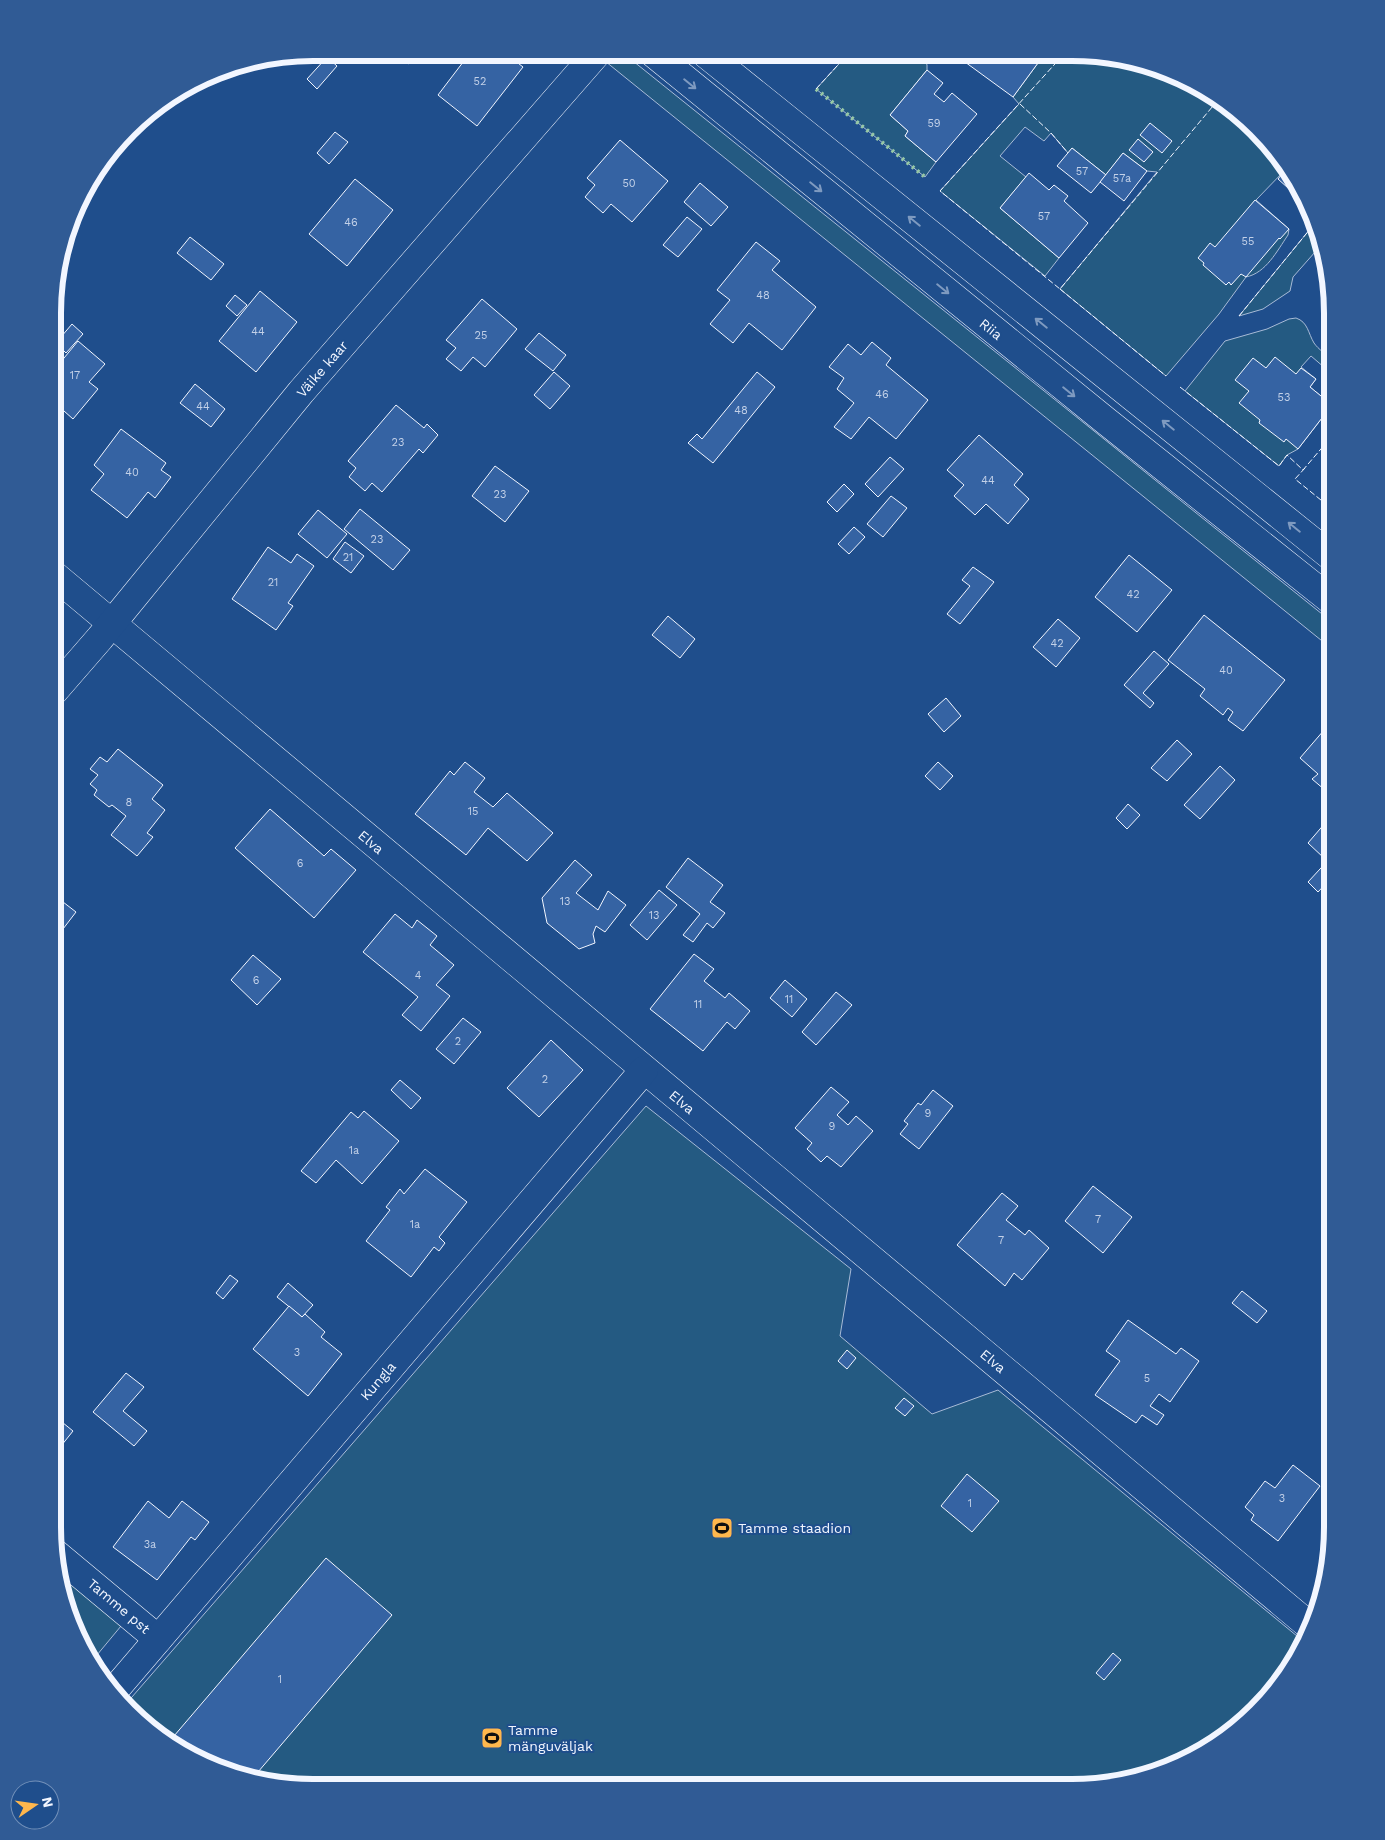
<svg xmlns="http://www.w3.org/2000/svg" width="1385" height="1840" viewBox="0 0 1385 1840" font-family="'Work Sans',sans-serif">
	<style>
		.green { fill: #245a82; stroke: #a8bbd7 }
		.building { fill: #3563a3; stroke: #f2f6ff }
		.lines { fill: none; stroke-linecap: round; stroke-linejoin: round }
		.minor-casing { stroke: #f2f6ff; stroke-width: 29 }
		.trunk-casing { stroke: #f2f6ff; stroke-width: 29 }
		.minor { stroke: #1f4e8c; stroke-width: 28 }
		.trunk { stroke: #1f4e8c; stroke-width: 28 }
		.hedge { stroke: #97c8a6; stroke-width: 4; stroke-dasharray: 2.5 4; stroke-linecap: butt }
		.fence { stroke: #f2f6ff; stroke-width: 1; stroke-dasharray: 6 2.5; stroke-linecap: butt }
		.oneway { stroke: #7e9ac0 }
		.labels { text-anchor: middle; stroke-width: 4; stroke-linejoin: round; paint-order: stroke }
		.number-label { font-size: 11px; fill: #c3d1e8 }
		.street-label { font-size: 14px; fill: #f2f6ff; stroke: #1f4e8c }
		.poi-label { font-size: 14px; fill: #f2f6ff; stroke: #1f4e8c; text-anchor: start }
		.rim { fill: none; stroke: #f2f6ff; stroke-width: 6 }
	</style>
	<rect width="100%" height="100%" fill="#1f4e8c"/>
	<g class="green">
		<polygon points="595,53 623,53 1332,622 1332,649"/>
		<polygon points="848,54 923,54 927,65 927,70 890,115 908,131 905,136 936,162 925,177 816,89"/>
		<path d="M1027 55H1106L1171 72 1230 106 1268 142 1286 169 1256 200 1289 229 1288 235C1277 251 1266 273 1246 277L1219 314 1166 376 1060 289 1157 172 1147 171 1123 153 1106 175 1072 148 1068 153 1051 133 1044 141 1025 127 1000 156 1026 177 1000 208 1059 258 1045 276 940 191 1019 104 1013 97 1038 63Z"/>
		<polygon points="1315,223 1323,243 1293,277 1290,291 1263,309 1239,316"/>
		<path d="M1296 318C1308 322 1308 333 1314 343 1318 349 1327 355 1332 360V374L1311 356 1301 367 1316 379 1310 387 1332 405 1298 449 1287 455 1279 466 1185 391 1225 341 1267 329 1289 319Z"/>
		<polygon points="646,1106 851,1269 840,1336 932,1414 998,1390 1303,1641 1289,1671 1244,1722 1187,1760 1139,1779 1072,1787 280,1785 230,1774 168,1743 125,1705"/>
		<polygon points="57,1563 126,1620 92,1661 80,1642 61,1594"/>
	</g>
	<g class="building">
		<polygon points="395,53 418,53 409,64"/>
		<polygon points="470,53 505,53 523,67 477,126 438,95"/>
		<polygon points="954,54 1027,55 1038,63 1013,97"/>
		<polygon points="327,57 337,66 317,89 307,79"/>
		<polygon points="927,70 943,83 934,94 944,102 952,93 977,114 936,162 905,136 908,131 890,115"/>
		<polygon points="1150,123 1172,141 1162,153 1140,135"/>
		<polygon points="335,132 348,142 329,164 317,153"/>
		<polygon points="1138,139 1153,152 1144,162 1129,150"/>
		<polygon points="620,140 668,181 632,222 611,204 603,213 585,197 595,185 587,178"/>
		<polygon points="1072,148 1106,175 1091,193 1057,166"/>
		<polygon points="1123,153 1147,171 1124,201 1100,182"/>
		<polygon points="1286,169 1305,198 1308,206 1278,179"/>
		<polygon points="1029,173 1049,190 1054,185 1068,196 1064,201 1088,223 1059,258 1000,208"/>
		<polygon points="355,179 393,210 347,266 309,234"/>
		<polygon points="700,183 728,207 711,226 684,202"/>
		<polygon points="1255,200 1289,229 1280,239 1279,238 1246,277 1241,274 1231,285 1229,282 1226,285 1203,265 1204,263 1198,258 1210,243 1215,247"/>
		<polygon points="687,217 702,229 678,257 663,245"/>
		<polygon points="190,237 224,264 211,280 177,253"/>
		<polygon points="756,242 780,261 772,270 816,307 782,350 749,323 733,343 710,324 730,300 717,290"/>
		<polygon points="260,291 297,322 256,372 219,341"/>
		<polygon points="235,295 247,305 237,316 226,306"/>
		<polygon points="482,299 517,329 485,367 473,357 461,371 446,359 456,348 446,340"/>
		<polygon points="72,324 83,334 66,353 64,351 60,355 55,350 55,344"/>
		<polygon points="539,333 566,355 553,371 525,349"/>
		<polygon points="78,341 105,364 89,382 98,389 73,419 55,403 55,369"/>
		<polygon points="872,342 891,358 886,365 928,400 896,439 869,417 851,439 834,427 854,403 837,389 844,378 829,367 848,344 861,355"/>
		<polygon points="1275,357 1296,374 1301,368 1316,379 1310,387 1332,405 1298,449 1286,439 1284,442 1259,423 1260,420 1239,403 1249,391 1235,380 1253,358 1266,368"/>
		<polygon points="554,372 570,386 550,409 534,395"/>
		<polygon points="757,372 775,387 713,463 688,443 697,434 702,439"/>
		<polygon points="195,384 225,409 211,427 180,403"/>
		<polygon points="396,405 424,428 427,424 438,435 423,453 419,449 382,492 372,483 365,491 349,477 356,468 348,461"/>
		<polygon points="121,429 166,463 161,470 171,477 155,498 148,492 127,518 91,490 104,474 94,465"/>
		<polygon points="979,435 1023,474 1014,485 1029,499 1008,524 986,504 975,515 954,496 964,485 947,470"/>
		<polygon points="890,457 904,469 878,497 865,484"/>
		<polygon points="495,466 529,491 505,522 472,496"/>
		<polygon points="844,484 854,494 837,512 827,502"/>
		<polygon points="891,496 907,508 883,537 867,524"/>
		<polygon points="360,509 410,550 393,570 344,529"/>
		<polygon points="318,510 347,534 327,558 298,534"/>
		<polygon points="854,527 865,537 849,554 838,544"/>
		<polygon points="345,542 364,556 351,573 333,559"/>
		<polygon points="268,547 291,563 297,554 314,566 288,603 293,606 276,630 232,599"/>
		<polygon points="1129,555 1172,590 1137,632 1095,597"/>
		<polygon points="973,567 994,582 960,624 947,614 970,586 962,580"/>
		<polygon points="1204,615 1285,680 1243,731 1228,720 1233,712 1228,708 1223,715 1200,696 1205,689 1168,660"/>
		<polygon points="668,616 695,639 680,658 652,635"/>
		<polygon points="1058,619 1080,638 1056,667 1033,647"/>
		<polygon points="1154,651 1169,664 1143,693 1154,703 1150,708 1124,685"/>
		<polygon points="946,698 961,716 944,732 928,714"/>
		<polygon points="1331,722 1332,723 1332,796 1312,779 1318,774 1300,758"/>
		<polygon points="1177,740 1192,754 1167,781 1151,768"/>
		<polygon points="118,749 163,785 152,799 165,810 147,833 153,837 137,856 111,835 126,816 112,805 109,807 94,795 97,790 90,784 98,775 90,769 100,757 107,762"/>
		<polygon points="465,762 485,778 474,792 493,807 507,793 553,833 527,861 488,828 466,855 415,814 450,771 454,775"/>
		<polygon points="938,762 953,776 940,790 925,776"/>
		<polygon points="1220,766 1235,780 1200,819 1184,805"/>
		<polygon points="1128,804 1140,815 1127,829 1116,818"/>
		<polygon points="270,809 324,856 331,849 356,870 314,918 235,848"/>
		<polygon points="1332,815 1332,850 1325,859 1308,843"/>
		<polygon points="1332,856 1332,877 1318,892 1308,882"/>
		<polygon points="688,858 723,885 710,902 725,913 713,928 707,923 693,942 683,935 700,914 666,887"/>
		<polygon points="575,860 592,875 576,893 598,910 608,891 626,905 605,932 596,926 593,934 595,943 579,949 547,923 542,898"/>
		<polygon points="659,890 677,905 647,940 630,925"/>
		<polygon points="54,895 76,912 63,929 54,922"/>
		<polygon points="395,914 412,928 417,920 437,936 430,945 454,965 436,985 450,996 421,1031 402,1015 418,997 363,952"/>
		<polygon points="694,954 714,969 704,981 725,998 729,993 750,1011 735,1029 727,1022 703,1051 650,1009"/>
		<polygon points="253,955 281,979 257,1005 231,980"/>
		<polygon points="785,980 807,999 792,1017 770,998"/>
		<polygon points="836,992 852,1005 816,1045 802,1032"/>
		<polygon points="463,1018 481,1032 454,1064 436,1049"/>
		<polygon points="551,1040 583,1070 539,1117 507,1088"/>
		<polygon points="400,1080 421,1098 411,1109 391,1090"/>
		<polygon points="831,1087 849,1102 837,1115 848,1125 856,1116 873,1131 841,1167 827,1156 821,1162 807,1149 812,1143 795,1128"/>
		<polygon points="933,1090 953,1106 919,1149 900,1134 908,1124 904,1121 918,1103 921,1105"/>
		<polygon points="364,1111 399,1141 362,1184 336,1160 316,1183 301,1171 351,1112 358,1118"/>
		<polygon points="425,1169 467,1202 439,1237 445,1243 439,1251 434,1247 411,1277 366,1241 390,1210 386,1207 400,1189 404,1194"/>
		<polygon points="1093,1186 1132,1217 1103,1253 1065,1221"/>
		<polygon points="1002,1193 1018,1206 1006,1220 1025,1235 1029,1230 1049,1248 1022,1280 1014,1273 1005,1286 957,1245"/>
		<polygon points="230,1275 238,1281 223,1299 216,1293"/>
		<polygon points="288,1283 313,1305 302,1317 277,1297"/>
		<polygon points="1242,1291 1267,1311 1257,1323 1232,1303"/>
		<polygon points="289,1306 302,1317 305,1314 325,1332 321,1337 342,1354 308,1396 253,1349"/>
		<polygon points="1128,1320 1176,1354 1181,1348 1199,1361 1170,1402 1159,1394 1150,1406 1164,1415 1157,1425 1142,1415 1136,1423 1095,1395 1120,1361 1106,1351"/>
		<polygon points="847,1350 856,1358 847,1369 838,1361"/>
		<polygon points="126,1373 144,1387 123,1411 147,1431 134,1446 93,1412"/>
		<polygon points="904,1398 914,1406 905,1416 895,1408"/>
		<polygon points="57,1418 73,1431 53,1456 53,1424"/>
		<polygon points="1293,1465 1320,1486 1278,1541 1251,1520 1254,1515 1245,1507 1265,1481 1275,1488"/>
		<polygon points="967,1474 999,1501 972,1532 941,1506"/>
		<polygon points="148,1501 169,1518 182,1501 209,1522 195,1540 191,1537 157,1580 113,1547"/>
		<polygon points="326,1558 392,1615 252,1779 230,1774 168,1743"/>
		<polygon points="1113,1653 1121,1660 1104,1680 1096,1673"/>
	</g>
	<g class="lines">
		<g class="minor-casing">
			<g id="minor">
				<polyline points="54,575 1311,1627"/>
				<polyline points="54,691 100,638 301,392 597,53"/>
				<polyline points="56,1554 158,1639"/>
				<polyline points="113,1692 644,1070"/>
			</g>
		</g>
		<g class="trunk-casing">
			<g id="trunk">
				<polyline points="653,53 1106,421 1332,601"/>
				<polyline points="706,54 1332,557"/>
			</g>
		</g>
		<use href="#minor" class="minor"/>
		<use href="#trunk" class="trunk"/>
		<polyline class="hedge" points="816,89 925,177"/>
		<g class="fence">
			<polyline points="1063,55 940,191 1060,289 1218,100"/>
			<polyline points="816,89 848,54"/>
			<polyline points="1020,104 1051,133 1068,153"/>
			<polyline points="1060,289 1166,376"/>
			<polyline points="1239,316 1315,223"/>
			<polyline points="1180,387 1279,466 1287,455 1303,470 1332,436"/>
			<polyline points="1305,468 1295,479 1332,509"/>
		</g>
	</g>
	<defs><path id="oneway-shaft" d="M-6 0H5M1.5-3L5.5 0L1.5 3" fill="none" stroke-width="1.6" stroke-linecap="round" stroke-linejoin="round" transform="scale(1.25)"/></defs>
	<g class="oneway">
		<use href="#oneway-shaft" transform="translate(690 84) rotate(39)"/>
		<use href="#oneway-shaft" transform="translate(816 187) rotate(39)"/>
		<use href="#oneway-shaft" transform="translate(914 221) rotate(-141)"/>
		<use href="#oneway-shaft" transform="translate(943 289) rotate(39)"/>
		<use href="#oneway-shaft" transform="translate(1041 323) rotate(-141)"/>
		<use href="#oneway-shaft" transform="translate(1069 392) rotate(39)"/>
		<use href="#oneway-shaft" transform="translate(1168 425) rotate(-141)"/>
		<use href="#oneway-shaft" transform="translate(1294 527) rotate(-141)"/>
	</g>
	<defs>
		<g id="stadium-square" transform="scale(1.125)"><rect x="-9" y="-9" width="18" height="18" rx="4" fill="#ffb74d" stroke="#1f4e8c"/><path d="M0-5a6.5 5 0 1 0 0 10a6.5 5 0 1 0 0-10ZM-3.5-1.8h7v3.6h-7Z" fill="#111"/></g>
	</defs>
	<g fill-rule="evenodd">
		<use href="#stadium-square" x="722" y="1528"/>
		<use href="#stadium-square" x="492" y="1738"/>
	</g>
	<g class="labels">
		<g class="number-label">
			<text x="480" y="85">52</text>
			<text x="934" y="127">59</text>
			<text x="1082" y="175">57</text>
			<text x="1122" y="182">57a</text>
			<text x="629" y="187">50</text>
			<text x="1044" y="220">57</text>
			<text x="351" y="226">46</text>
			<text x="1248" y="245">55</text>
			<text x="763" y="299">48</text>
			<text x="258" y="335">44</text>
			<text x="481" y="339">25</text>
			<text x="75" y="379">17</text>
			<text x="882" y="398">46</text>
			<text x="1284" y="401">53</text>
			<text x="203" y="410">44</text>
			<text x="741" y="414">48</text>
			<text x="398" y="446">23</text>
			<text x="132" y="476">40</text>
			<text x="988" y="484">44</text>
			<text x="500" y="498">23</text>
			<text x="377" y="543">23</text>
			<text x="348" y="561">21</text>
			<text x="273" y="586">21</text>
			<text x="1133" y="598">42</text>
			<text x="1057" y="647">42</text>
			<text x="1226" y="674">40</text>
			<text x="129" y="806">8</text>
			<text x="473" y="815">15</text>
			<text x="300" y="867">6</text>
			<text x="565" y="905">13</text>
			<text x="654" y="919">13</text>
			<text x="418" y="979">4</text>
			<text x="256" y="984">6</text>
			<text x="789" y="1003">11</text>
			<text x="698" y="1008">11</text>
			<text x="458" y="1045">2</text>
			<text x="545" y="1083">2</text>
			<text x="928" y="1117">9</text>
			<text x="832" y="1130">9</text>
			<text x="354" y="1154">1a</text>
			<text x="1098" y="1223">7</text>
			<text x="415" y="1228">1a</text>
			<text x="1001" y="1244">7</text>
			<text x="297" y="1356">3</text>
			<text x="1147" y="1382">5</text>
			<text x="1282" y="1502">3</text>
			<text x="970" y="1507">1</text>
			<text x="150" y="1548">3a</text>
			<text x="280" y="1683">1</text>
		</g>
		<g class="street-label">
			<text transform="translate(991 329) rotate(39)" y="5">Riia</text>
			<text transform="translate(322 369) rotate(-49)" y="5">Väike kaar</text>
			<text transform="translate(371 842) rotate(40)" y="5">Elva</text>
			<text transform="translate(682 1102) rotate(40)" y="5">Elva</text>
			<text transform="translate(993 1361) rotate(40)" y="5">Elva</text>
			<text transform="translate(378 1381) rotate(-49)" y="5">Kungla</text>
			<text transform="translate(119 1606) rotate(40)" y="5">Tamme pst</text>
		</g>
		<g class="poi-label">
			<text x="738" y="1533">Tamme staadion</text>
			<text x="508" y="1735">Tamme<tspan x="508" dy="16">mänguväljak</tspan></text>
		</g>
	</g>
	<path d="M0 0H1385V1840H0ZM313 61H1072A252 252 0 0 1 1324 313V1527A252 252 0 0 1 1072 1779H313A252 252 0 0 1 61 1527V313A252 252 0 0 1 313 61Z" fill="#305b95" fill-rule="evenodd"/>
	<path class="rim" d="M313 61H1072A252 252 0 0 1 1324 313V1527A252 252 0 0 1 1072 1779H313A252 252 0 0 1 61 1527V313A252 252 0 0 1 313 61Z"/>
	<g transform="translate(35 1805) rotate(77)"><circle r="24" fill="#1f4e8c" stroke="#7391ba"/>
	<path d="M0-4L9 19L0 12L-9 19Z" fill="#ffb74d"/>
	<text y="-8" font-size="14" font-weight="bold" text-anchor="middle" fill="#f2f6ff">N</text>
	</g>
</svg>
